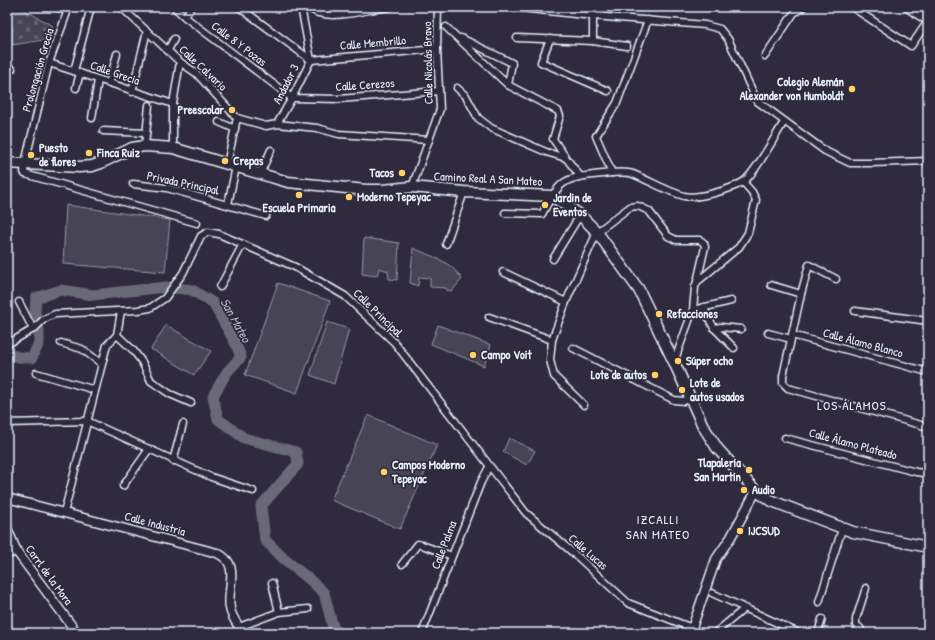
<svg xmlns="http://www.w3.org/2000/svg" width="935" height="640" viewBox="0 0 935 640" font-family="'Patrick Hand',sans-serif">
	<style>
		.cemetery { fill: url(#cemetery-stones); stroke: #979aa6 }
		.pitch { fill: #464455; stroke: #979aa6 }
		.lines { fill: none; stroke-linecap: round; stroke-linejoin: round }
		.river { stroke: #696978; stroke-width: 11 }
		.minor-casing { stroke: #e8f1f8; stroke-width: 9 }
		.tertiary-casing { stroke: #e8f1f8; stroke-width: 11 }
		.secondary-casing { stroke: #e8f1f8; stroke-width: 12 }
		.primary-casing { stroke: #e8f1f8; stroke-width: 13 }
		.minor { stroke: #2f2a3d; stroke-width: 6 }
		.tertiary { stroke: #2f2a3d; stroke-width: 8 }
		.secondary { stroke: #2f2a3d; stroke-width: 9 }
		.primary { stroke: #2f2a3d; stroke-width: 10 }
		.poi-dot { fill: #ffd166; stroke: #2f2a3d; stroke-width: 1.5 }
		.labels { text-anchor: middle; stroke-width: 3.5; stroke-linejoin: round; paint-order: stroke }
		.street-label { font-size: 12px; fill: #e8f1f8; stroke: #2f2a3d }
		.poi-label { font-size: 12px; font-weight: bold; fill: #e8f1f8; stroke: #2f2a3d; text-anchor: start }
		.water-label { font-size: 13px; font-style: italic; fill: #afb4be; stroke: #2f2a3d }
		.neighbourhood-label { font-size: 13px; letter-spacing: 1px; fill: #e8f1f8; stroke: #2f2a3d }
	</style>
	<defs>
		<pattern id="cemetery-stones" width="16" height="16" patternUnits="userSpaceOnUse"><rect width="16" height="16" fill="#464455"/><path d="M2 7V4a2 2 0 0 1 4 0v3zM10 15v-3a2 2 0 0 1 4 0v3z" fill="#615f6e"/></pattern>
	</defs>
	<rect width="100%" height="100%" fill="#2f2a3d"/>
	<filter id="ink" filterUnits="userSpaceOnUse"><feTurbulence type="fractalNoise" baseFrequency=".025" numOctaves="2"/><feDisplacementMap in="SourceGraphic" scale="8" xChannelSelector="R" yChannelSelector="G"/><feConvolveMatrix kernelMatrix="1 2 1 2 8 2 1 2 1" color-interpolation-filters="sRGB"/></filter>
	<g filter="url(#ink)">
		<polygon class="cemetery" points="21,8 53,26 50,39 12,45 12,33 7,32 7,9"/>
		<g class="pitch">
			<polygon points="66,205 170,220 165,272 63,264"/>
			<polygon points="364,238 399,243 397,280 389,279 388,271 379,268 377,276 362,274"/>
			<path d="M413 248C431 256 451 261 462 279L452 291 446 290V288L430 287V278L419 277 418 286 410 283Z"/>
			<polygon points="278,283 330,301 297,393 245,375"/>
			<polygon points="327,322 349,329 334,384 310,375"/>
			<polygon points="166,325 211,351 194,375 151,349"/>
			<polygon points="438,325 491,345 484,366 431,344"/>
			<polygon points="368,415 437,445 400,529 331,500"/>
			<polygon points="509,438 535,451 527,465 503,452"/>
		</g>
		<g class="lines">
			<polyline class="river" points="7,353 18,357 32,358 39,343 39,330 35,312 36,298 61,290 93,295 166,287 192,290 213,303 235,342 241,357 227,372 213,396 218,419 244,438 296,452 298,464 261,506 265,540 284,559 309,579 324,593 333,627 338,633"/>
			<g class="minor-casing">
				<g id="minor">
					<polyline points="57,7 67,11"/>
					<polyline points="69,7 49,63 25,163 24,172 25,174 197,223"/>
					<polyline points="121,7 180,62 196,73 237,118 266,126 277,124 317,128 339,134 429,140"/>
					<polyline points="174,7 185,17 292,98 339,99 439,91"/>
					<polyline points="239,7 311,60 437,49"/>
					<path d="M307 7C310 9 314 11 318 13 338 19 368 9 389 7"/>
					<polyline points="512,7 593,16 705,25 720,29 728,39 757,101 825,151 850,163 872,163 928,161"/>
					<polyline points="852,7 911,46 928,21"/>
					<polyline points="185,17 191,7"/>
					<polyline points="446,27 508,85 558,111 560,116 553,139 566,158 580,176"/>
					<polyline points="461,38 512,63 508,85"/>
					<polyline points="517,38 593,41 627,46"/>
					<polyline points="550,39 541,62 608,91"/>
					<polyline points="593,41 593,7"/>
					<polyline points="168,50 174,39"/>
					<polyline points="765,56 794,13 803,7"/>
					<polyline points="49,63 173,104"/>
					<polyline points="7,70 12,69"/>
					<polyline points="74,71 91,7"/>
					<polyline points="109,84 117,54"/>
					<polyline points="76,88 80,73"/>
					<polyline points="457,88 466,96 478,118 491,128 546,152 566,158"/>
					<polyline points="132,92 147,31"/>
					<polyline points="92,118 98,80"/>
					<polyline points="219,122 235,129"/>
					<polyline points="277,124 292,98 311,60 301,7"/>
					<polyline points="103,131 146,133"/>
					<polyline points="145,146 149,105"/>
					<polyline points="173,148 173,104 180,62"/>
					<polyline points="227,164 237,118"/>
					<polyline points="612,173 596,136 617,103 648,20"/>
					<polyline points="260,174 271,150"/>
					<polyline points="133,184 167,188 266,216"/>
					<polyline points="412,187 440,109 437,49 438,7"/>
					<polyline points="228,204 236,167"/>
					<path d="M505 213 542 214C561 179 563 178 603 174 612 173 624 171 633 174 650 181 666 191 684 196 699 199 729 190 743 182 755 174 775 136 784 122"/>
					<polyline points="446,244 464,192"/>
					<polyline points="553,259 580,215"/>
					<polyline points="503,272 566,302"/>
					<polyline points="836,279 809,265 801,294 783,376 783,383 788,388 928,427"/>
					<polyline points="771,285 801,294"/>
					<polyline points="220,287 243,244"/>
					<polyline points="19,302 33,329"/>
					<polyline points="703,307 714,328 734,348"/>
					<polyline points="693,310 731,301"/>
					<polyline points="855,311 928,321"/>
					<polyline points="489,317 552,340"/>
					<polyline points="714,328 721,327 741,329"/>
					<polyline points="768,333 791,339"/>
					<polyline points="117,335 133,350 142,362 151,381 170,394 191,403"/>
					<polyline points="792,335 928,372"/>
					<polyline points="7,341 11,342 35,328 44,319 55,314 138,310 150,308 165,298 183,273 201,236 208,232 219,234 295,267 345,296 394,342 526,513 578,557 628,603 692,628 690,633"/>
					<polyline points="61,343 82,349 102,364"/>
					<polyline points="573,348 674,400 684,401 690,398"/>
					<polyline points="674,362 693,310 695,287 697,282 739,247 748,233 756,200 752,192 743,182"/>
					<polyline points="36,373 95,390"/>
					<polyline points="584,405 554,376 550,360 552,340 566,302 597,232 630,207 638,206 649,211 668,236 676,240 700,240 704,243 705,247 697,282"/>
					<polyline points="7,423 87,421 211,477 253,491"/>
					<polyline points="785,438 916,472 924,473 928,472"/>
					<polyline points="173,461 183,424"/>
					<polyline points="123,486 149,449"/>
					<polyline points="64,513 102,364 107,345 117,335 121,311"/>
					<polyline points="7,555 17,552"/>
					<polyline points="402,564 418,544 422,545 452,556"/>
					<polyline points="272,583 279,612"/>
					<polyline points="712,593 799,633"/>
					<polyline points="819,602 842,529"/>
					<polyline points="239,627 279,612 308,609"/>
					<polyline points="422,633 481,482 489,467"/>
					<polyline points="715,633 744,609"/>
					<polyline points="818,633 822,619"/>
					<polyline points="862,633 860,628 856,625 856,619 866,588"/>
				</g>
			</g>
			<g class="tertiary-casing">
				<g id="tertiary">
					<path d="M7 498 217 553C242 564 226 588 230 608 231 617 238 625 243 633"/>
					<polyline points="7,528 17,552 77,633"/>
					<polyline points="696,633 692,628 716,559 731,537 756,491"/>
				</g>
			</g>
			<g class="secondary-casing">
				<polyline id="secondary" points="908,7 928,20"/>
			</g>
			<g class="primary-casing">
				<g id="primary">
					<polyline points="927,7 928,7"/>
					<polyline points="7,163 79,167 92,166 101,163 132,148 145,146 173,148 288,182 366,190 383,190 412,187 464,192 552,196 580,215 597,232 639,290 674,362 703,426 717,448 756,491 772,501 853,532 928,547"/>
				</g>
			</g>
			<use href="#minor" class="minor"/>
			<use href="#tertiary" class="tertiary"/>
			<use href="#secondary" class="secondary"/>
			<use href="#primary" class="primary"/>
		</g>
	</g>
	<g class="poi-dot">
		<circle cx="852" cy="89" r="4"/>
		<circle cx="232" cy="110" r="4"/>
		<circle cx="89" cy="153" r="4"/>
		<circle cx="31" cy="155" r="4"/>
		<circle cx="225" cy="161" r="4"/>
		<circle cx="402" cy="173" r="4"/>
		<circle cx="299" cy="195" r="4"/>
		<circle cx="349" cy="197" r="4"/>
		<circle cx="545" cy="205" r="4"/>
		<circle cx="659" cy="314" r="4"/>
		<circle cx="473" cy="355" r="4"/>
		<circle cx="678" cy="361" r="4"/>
		<circle cx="655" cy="375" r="4"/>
		<circle cx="682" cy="390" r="4"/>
		<circle cx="749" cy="470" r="4"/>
		<circle cx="384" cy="472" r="4"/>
		<circle cx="744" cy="490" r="4"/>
		<circle cx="740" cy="531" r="4"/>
	</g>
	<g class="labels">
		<g class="street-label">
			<text transform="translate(373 43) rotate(-5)" y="4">Calle Membrillo</text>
			<text transform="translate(239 44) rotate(37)" y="4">Calle 8 Y Pozas</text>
			<text transform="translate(428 63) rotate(-91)" y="4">Calle Nicolás Bravo</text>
			<text transform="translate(203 68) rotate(43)" y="4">Calle Calvario</text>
			<text transform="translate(38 70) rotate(-74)" y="4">Prolongación Grecia</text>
			<text transform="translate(115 73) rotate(19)" y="4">Calle Grecia</text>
			<text transform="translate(286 84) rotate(-63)" y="4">Andador 3</text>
			<text transform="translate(365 85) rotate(-4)" y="4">Calle Cerezos</text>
			<text transform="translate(488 179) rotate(3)" y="4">Camino Real A San Mateo</text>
			<text transform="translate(183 183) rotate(12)" y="4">Privada Principal</text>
			<text transform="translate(378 313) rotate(44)" y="4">Calle Principal</text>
			<text transform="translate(863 343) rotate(15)" y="4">Calle Álamo Blanco</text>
			<text transform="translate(853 444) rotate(15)" y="4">Calle Álamo Plateado</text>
			<text transform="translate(155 524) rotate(15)" y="4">Calle Industria</text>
			<text transform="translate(444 545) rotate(-69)" y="4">Calle Palma</text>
			<text transform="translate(588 552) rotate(41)" y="4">Calle Lucas</text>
			<text transform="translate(49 575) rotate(54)" y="4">Carrl de la Mora</text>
		</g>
		<g class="poi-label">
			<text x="844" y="86" text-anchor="end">Colegio Alemán<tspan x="844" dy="14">Alexander von Humboldt</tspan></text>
			<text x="224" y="114" text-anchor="end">Preescolar</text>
			<text x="39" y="152">Puesto<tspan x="39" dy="14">de flores</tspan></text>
			<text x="97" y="157">Finca Ruiz</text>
			<text x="233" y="165">Crepas</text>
			<text x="394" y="177" text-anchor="end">Tacos</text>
			<text x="357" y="201">Moderno Tepeyac</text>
			<text x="553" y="202">Jardin de<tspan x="553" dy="14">Eventos</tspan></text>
			<text x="299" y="212" text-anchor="middle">Escuela Primaria</text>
			<text x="667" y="318">Refacciones</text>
			<text x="481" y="359">Campo Voit</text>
			<text x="686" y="365">Súper ocho</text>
			<text x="647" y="379" text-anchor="end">Lote de autos</text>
			<text x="690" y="387">Lote de<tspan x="690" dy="14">autos usados</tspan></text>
			<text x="741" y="467" text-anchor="end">Tlapalería<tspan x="741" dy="14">San Martín</tspan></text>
			<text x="392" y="469">Campos Moderno<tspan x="392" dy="14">Tepeyac</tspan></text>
			<text x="752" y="494">Audio</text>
			<text x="748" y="535">IJCSUD</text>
		</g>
		<g class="water-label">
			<text transform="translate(236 320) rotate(61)" y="5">San Mateo</text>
		</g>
		<g class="neighbourhood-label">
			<text x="852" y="410">LOS ÁLAMOS</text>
			<text x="658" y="524">IZCALLI<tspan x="658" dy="15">SAN MATEO</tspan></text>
		</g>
	</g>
	<rect width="935" height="640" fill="none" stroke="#2f2a3d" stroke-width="24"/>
	<rect x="12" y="12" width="911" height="616" fill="none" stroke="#e8f1f8" stroke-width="1.5" filter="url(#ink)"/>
</svg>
